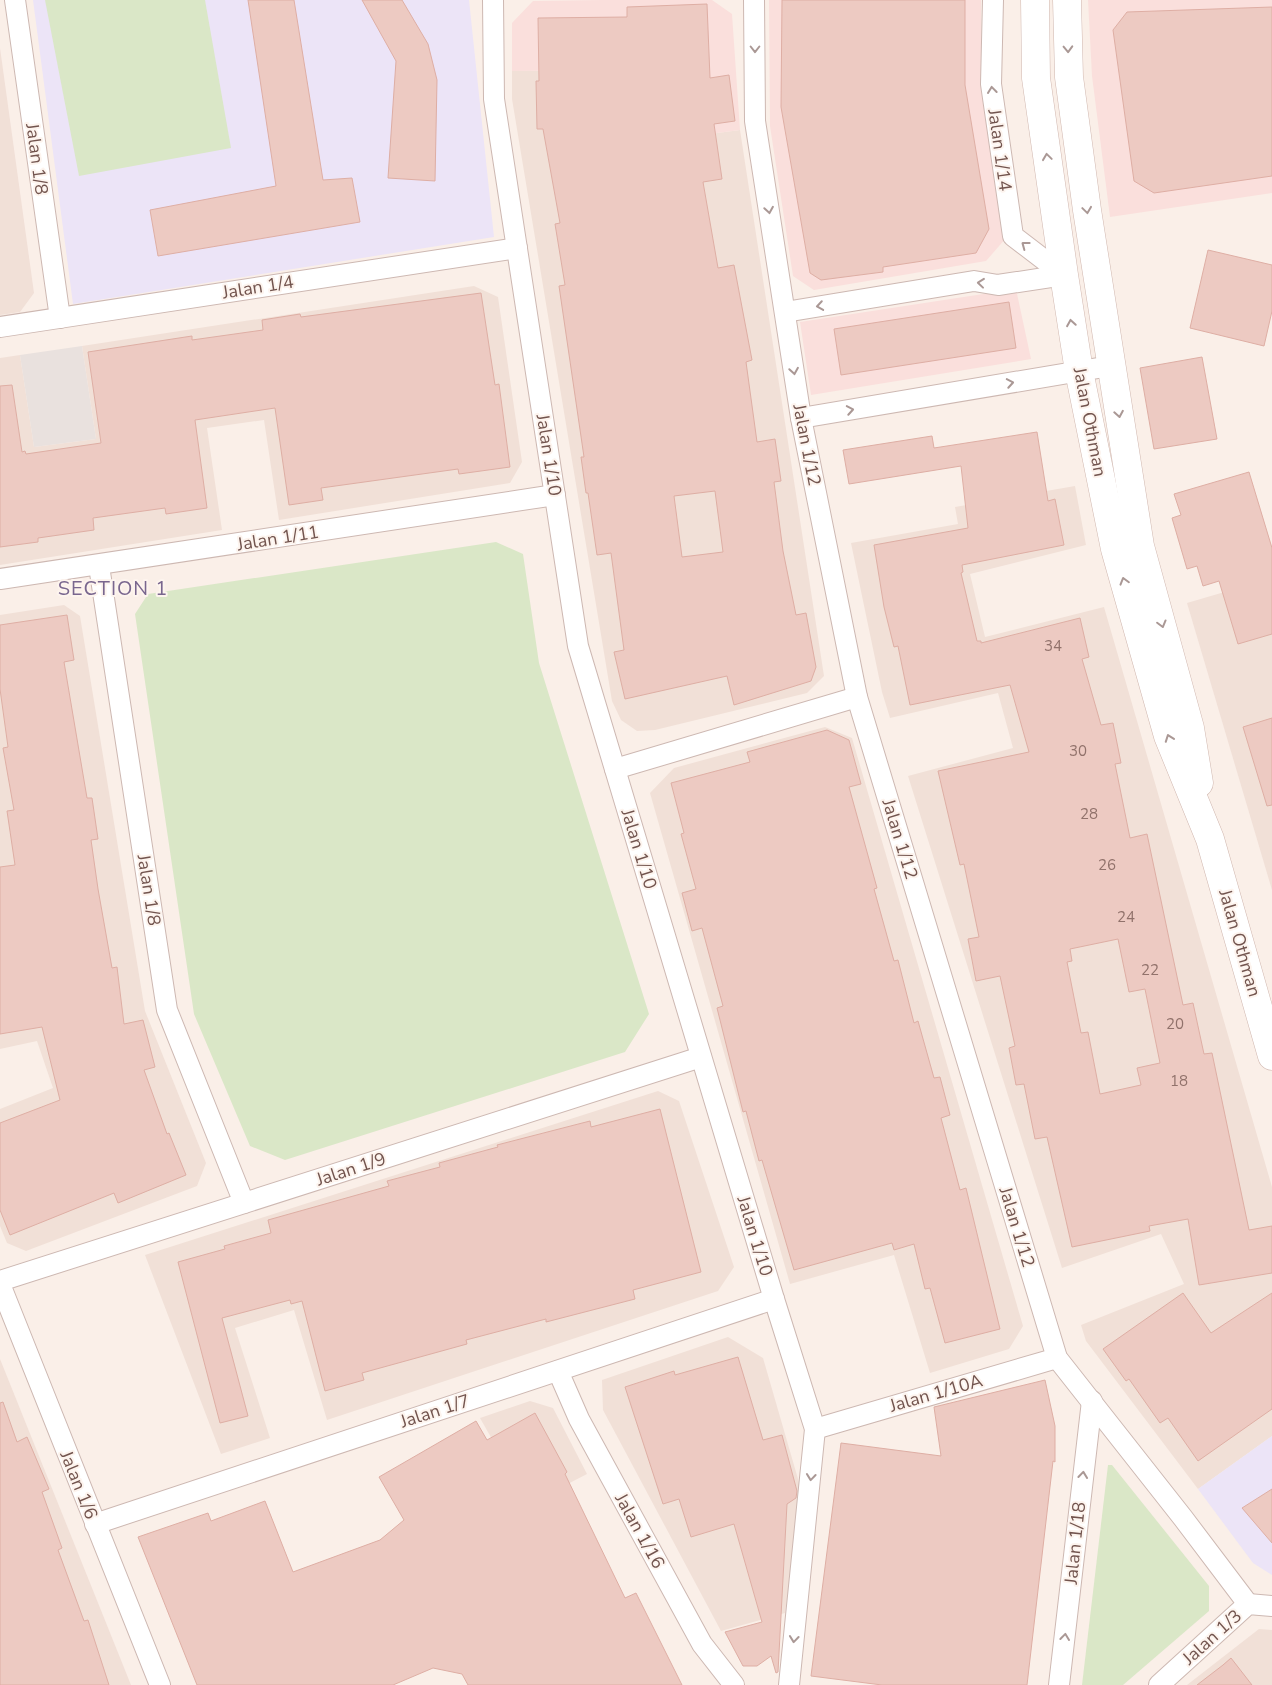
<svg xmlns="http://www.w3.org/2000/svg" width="1272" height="1685" viewBox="0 0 1272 1685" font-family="'Nunito Sans',sans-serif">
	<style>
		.residential { fill: #f1e0d7 }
		.commercial { fill: #fadfdc }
		.industrial { fill: #e9e1de }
		.education { fill: #ece4f7 }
		.green { fill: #dae7c7 }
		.building { fill: #edcac2; stroke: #deaea4; fill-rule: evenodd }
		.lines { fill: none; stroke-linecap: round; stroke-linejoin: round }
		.street-casing { stroke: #cdb8b2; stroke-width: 22 }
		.secondary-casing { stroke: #d0b7af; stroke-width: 29 }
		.street { stroke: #fff; stroke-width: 20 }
		.secondary { stroke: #fff; stroke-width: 28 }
		.oneway { stroke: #aa9895 }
		.labels { text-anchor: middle; stroke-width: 4; stroke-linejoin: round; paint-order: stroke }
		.number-label { font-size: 15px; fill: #91726b }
		.street-label { font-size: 18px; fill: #72544e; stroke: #fdf4ee }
		.quarter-label { font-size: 20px; letter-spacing: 1px; fill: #79668e; stroke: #fdf4ee }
	</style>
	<rect width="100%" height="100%" fill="#faefe8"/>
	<g class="residential">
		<polygon points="0,48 34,293 20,312 0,315"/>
		<polygon points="625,70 633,144 740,130 824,676 807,693 655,730 637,731 621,720 612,701 512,99 512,71"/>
		<polygon points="474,286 498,297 522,462 510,483 279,520 264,420 207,428 222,530 0,565 0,358 20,355 34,447 96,439 82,346"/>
		<polygon points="1075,486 1086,545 970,574 985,637 1104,607 1272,1187 1272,1436 1198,1489 1086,1341 1081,1325 1184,1284 1161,1234 1062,1268 908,776 1013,748 998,693 890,718 882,692 851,543 958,524 955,507"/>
		<polygon points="1272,578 1272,890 1187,603"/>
		<polygon points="64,605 80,616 145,1011 206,1163 197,1186 26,1251 7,1243 0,1226 0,1109 53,1088 37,1041 0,1049 0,615"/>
		<polygon points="825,727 852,738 1023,1326 1009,1349 930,1373 894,1255 790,1284 650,793 674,768"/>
		<polygon points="658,1091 679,1101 734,1267 718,1291 327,1420 294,1310 235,1328 270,1438 221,1454 145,1255"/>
		<polygon points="728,1337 763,1358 798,1479 801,1497 785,1613 721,1631 603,1410 602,1380"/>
		<polygon points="0,1359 131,1685 0,1685"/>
		<polygon points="530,1401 553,1408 587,1474 529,1504 480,1418"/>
		<polygon points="1259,1629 1272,1630 1272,1685 1187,1685"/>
	</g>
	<g class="commercial">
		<polygon points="601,0 712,0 732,14 740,130 633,144 625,70 512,71 512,23 533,1"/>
		<polygon points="769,0 981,0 981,84 1006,238 986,261 814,290 793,276 770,126"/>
		<polygon points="1088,0 1272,0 1272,193 1110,217 1092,76"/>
		<polygon points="1016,289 1031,359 811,395 800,322"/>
	</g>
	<polygon class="industrial" points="82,346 96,439 34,447 20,355"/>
	<g class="education">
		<polygon points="33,0 469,0 494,237 73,304"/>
		<polygon points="1272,1436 1272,1575 1253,1563 1198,1489"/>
	</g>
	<g class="green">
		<polygon points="45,0 205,0 231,148 79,176"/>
		<polygon points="496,542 523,554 539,663 649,1014 625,1052 285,1160 250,1146 194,1014 135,614 148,594"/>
		<polygon points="1108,1465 1112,1465 1209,1586 1209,1611 1123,1685 1082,1685"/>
	</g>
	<g class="building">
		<polygon points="248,0 294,0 323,180 352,178 360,222 158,256 150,210 276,186"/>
		<polygon points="362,0 402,0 428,44 437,80 435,181 388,178 396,61"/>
		<polygon points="782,0 965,0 965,85 989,229 976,253 883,267 883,272 821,280 810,273 781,107"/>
		<path d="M707 4 710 78 729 75 735 121 714 124 722 179 703 182 718 268 734 265 752 360 746 362 757 442 775 439 781 481 774 482 783 551 796 615 806 613 816 667 811 681 734 705 727 676 625 699 614 652 624 650 611 553 597 555 588 493H586L581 457H584L559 286 565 285 555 224 560 223 543 129H537L536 81H539L538 18 627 17V7ZM715 491 723 552 682 557 674 496Z"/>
		<polygon points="1272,7 1272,176 1154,193 1134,181 1113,30 1127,12"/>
		<polygon points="1208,250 1272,265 1272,311 1264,346 1190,328"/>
		<polygon points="481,293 495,385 499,384 510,467 459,474 458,469 321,488 323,500 289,505 275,408 195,420 207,508 166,514 165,508 93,518 94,530 38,538 38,542 0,547 0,386 12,385 22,452 25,451 26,454 101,443 88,352 192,336 192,340 263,330 262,320 300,314 301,317"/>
		<polygon points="1009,302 1016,348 841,375 834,329"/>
		<polygon points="1202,357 1217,439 1154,449 1140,368"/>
		<path d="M1037 432 1048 501 1055 499 1064 545 962 565 963 572 961 573 977 641H981V643L1080 618 1089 657 1082 659 1101 725 1113 723 1121 763 1115 764 1130 838 1147 834 1183 1005 1193 1003 1204 1054 1212 1053 1249 1230 1272 1226V1273L1199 1285 1188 1219 1149 1226 1150 1231 1072 1247 1047 1137 1035 1139 1024 1084 1016 1085 1009 1048 1015 1046 1000 976 976 981 968 939 979 937 964 864 960 865 938 771 1029 752 1010 685 910 705 898 646 894 647 884 607 874 545 968 528 961 466 849 484 843 450 932 436 934 448ZM1118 939 1129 992 1145 989 1160 1063 1137 1068 1141 1085 1100 1094 1088 1032 1081 1033 1067 962 1072 961 1070 949Z"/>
		<polygon points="1249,472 1272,548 1272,634 1238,644 1219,581 1203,586 1197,566 1187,569 1172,518 1181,515 1174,494"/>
		<polygon points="67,615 74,660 64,662 87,798 92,798 98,839 91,840 98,889 112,968 117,967 124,1024 143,1020 155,1067 144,1070 167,1134 169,1133 186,1175 118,1203 114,1193 10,1235 0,1210 0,1123 60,1100 42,1027 0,1034 0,867 15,865 7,811 14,810 3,748 8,747 0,689 0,625"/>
		<polygon points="1272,718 1272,805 1267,806 1243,727"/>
		<polygon points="827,730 849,740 861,784 849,787 877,888 874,889 894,961 898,960 914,1023 918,1021 934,1078 940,1077 950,1115 941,1118 960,1190 966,1188 1000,1329 945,1343 930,1288 925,1289 914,1244 894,1250 892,1243 794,1270 762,1160 759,1161 746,1111 743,1112 717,1008 723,1006 702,928 692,931 682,893 696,889 681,834 684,833 671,783 750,762 747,752"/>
		<polygon points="660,1109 701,1272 633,1290 635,1299 546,1322 546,1319 466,1340 467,1344 362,1373 364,1380 325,1391 302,1301 291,1304 290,1300 222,1318 248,1416 220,1423 178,1262 225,1249 224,1246 271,1233 268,1220 389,1186 387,1181 440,1167 439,1163 498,1147 497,1145 590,1121 591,1127"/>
		<polygon points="1183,1293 1211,1333 1272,1293 1272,1409 1198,1461 1168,1418 1160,1423 1129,1379 1126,1381 1103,1349"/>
		<polygon points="738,1357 763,1440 782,1435 797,1491 796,1498 787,1504 778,1672 776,1673 771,1656 757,1666 743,1666 725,1632 762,1622 734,1524 691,1537 679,1499 663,1504 625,1387 674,1371 675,1375"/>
		<polygon points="1045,1380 1055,1426 1055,1462 1053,1461 1027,1685 882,1685 811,1676 841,1443 941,1456 934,1407"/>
		<polygon points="3,1402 17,1442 27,1437 49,1489 42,1492 62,1548 58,1550 84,1621 88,1620 109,1685 0,1685 0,1403"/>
		<polygon points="535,1413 567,1472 565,1474 625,1598 636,1593 682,1685 468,1685 462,1674 433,1668 393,1685 197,1685 138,1537 208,1513 211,1521 265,1501 293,1572 380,1540 404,1520 379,1477 476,1421 487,1440"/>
		<polygon points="1272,1489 1272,1543 1242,1508"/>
		<polygon points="1231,1658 1252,1685 1197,1685 1223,1665"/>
	</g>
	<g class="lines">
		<g class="street-casing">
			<g id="street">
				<polyline points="15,0 60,318"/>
				<polyline points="493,0 494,99 578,646 774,1299 815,1429 789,1685"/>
				<polyline points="754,0 755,121 801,418 857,697 1057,1358 1183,1518 1248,1604"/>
				<polyline points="993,0 991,84 1013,236 1064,275"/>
				<polyline points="785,312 974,281 998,285 1064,275"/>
				<polyline points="0,327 517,248"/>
				<polyline points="801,418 1110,366"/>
				<polyline points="99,566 167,1010 244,1203"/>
				<polyline points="0,579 555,495"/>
				<polyline points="615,769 857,697"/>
				<polyline points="0,1281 701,1057"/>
				<polyline points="0,1284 160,1685"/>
				<polyline points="558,1371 579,1419 702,1644 734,1685"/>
				<polyline points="815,1429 1057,1358"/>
				<polyline points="95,1524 774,1299"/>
				<polyline points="1059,1685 1092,1401"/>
				<polyline points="1159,1685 1248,1604 1272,1606"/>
			</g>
		</g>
		<g class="secondary-casing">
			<g id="secondary">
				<polyline points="1035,0 1036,78 1064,275 1079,371 1115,549 1168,736 1210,839 1272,1056"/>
				<polyline points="1067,0 1069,77 1087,210 1140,546 1190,728 1199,783"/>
			</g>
		</g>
		<use href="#street" class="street"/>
		<use href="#secondary" class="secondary"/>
	</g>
	<defs><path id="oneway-chevron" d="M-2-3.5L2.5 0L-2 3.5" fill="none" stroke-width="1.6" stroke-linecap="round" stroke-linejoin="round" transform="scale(1.25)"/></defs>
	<g class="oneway">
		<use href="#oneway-chevron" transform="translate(755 49) rotate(90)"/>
		<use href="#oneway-chevron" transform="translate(1068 49) rotate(88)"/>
		<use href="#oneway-chevron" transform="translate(992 90) rotate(-97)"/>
		<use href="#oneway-chevron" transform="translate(1047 157) rotate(-98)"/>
		<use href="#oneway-chevron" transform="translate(769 210) rotate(81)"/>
		<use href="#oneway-chevron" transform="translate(1087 210) rotate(82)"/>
		<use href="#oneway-chevron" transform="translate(1025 245) rotate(-143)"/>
		<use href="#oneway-chevron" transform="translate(981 283) rotate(-174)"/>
		<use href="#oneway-chevron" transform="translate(820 306) rotate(171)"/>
		<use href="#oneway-chevron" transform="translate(1071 323) rotate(-99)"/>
		<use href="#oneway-chevron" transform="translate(794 371) rotate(81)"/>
		<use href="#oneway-chevron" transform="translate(1010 383) rotate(-10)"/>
		<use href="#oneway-chevron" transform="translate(850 410) rotate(-10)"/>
		<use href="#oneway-chevron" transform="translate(1119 414) rotate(80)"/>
		<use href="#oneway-chevron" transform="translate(1124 581) rotate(-106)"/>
		<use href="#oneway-chevron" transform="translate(1162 624) rotate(75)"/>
		<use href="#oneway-chevron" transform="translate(1169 738) rotate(-110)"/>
		<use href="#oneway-chevron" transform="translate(1083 1475) rotate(-84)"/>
		<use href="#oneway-chevron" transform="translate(811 1477) rotate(96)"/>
		<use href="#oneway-chevron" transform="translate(1065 1637) rotate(-83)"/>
		<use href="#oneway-chevron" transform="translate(794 1639) rotate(96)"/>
	</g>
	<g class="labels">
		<g class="number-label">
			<text x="1053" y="651">34</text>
			<text x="1078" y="756">30</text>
			<text x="1089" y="819">28</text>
			<text x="1107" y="870">26</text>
			<text x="1126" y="922">24</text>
			<text x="1150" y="975">22</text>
			<text x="1175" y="1029">20</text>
			<text x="1179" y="1086">18</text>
		</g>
		<g class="street-label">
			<text transform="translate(1000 150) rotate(82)" y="6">Jalan 1/14</text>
			<text transform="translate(37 159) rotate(82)" y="6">Jalan 1/8</text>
			<text transform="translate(258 287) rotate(-9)" y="6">Jalan 1/4</text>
			<text transform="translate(1090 422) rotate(79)" y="6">Jalan Othman</text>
			<text transform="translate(807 445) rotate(79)" y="6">Jalan 1/12</text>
			<text transform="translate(549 455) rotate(81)" y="6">Jalan 1/10</text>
			<text transform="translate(278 538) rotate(-9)" y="6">Jalan 1/11</text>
			<text transform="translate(900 839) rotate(73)" y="6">Jalan 1/12</text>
			<text transform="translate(639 849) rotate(73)" y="6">Jalan 1/10</text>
			<text transform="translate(149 890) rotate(81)" y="6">Jalan 1/8</text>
			<text transform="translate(1240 943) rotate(74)" y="6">Jalan Othman</text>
			<text transform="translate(351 1169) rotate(-18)" y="6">Jalan 1/9</text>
			<text transform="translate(1017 1227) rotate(73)" y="6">Jalan 1/12</text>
			<text transform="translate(755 1236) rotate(73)" y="6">Jalan 1/10</text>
			<text transform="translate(936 1393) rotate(-16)" y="6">Jalan 1/10A</text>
			<text transform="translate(435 1411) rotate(-18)" y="6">Jalan 1/7</text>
			<text transform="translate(79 1485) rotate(68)" y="6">Jalan 1/6</text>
			<text transform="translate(640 1531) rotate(61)" y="6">Jalan 1/16</text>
			<text transform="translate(1075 1543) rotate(-84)" y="6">Jalan 1/18</text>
			<text transform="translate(1212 1637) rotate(-42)" y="6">Jalan 1/3</text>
		</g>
		<g class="quarter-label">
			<text x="113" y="595">SECTION 1</text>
		</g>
	</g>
</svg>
